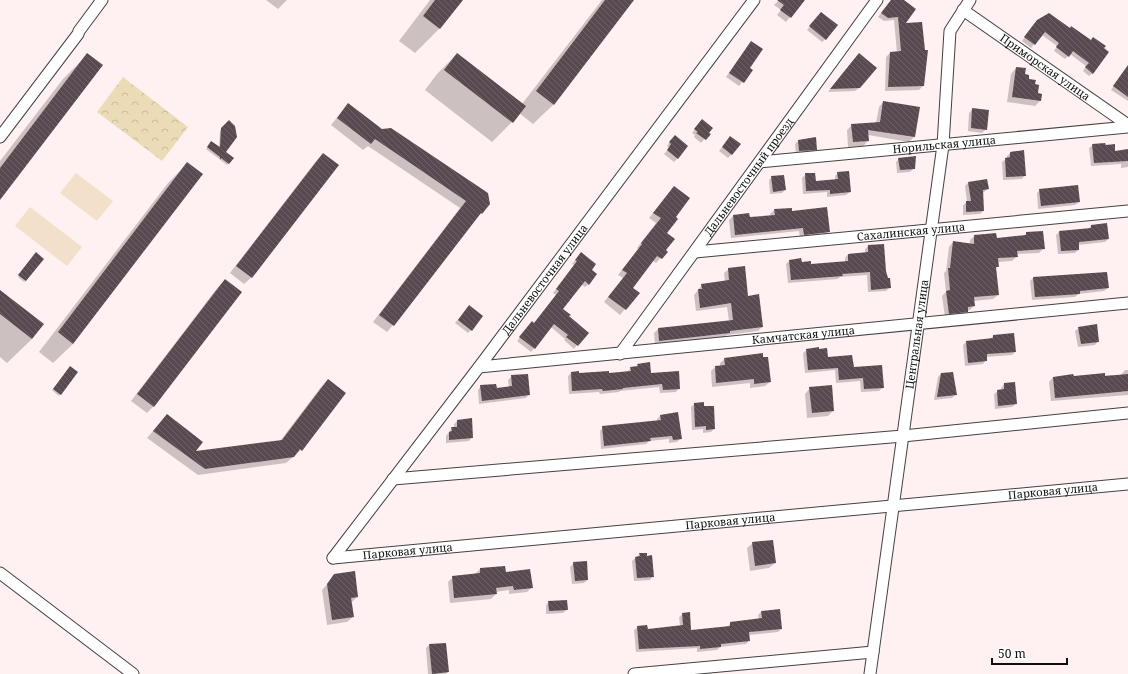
<svg xmlns="http://www.w3.org/2000/svg" width="1128" height="674" viewBox="0 0 1128 674" font-family="'Noto Serif',serif">
	<style>
		.park { fill: url(#park-crowns) }
		.pitch { fill: #f3e0ca }
		.shadow { fill: #0003 }
		.building { fill: url(#building-back-hatch) }
		.lines { fill: none; stroke-linecap: round; stroke-linejoin: round }
		.minor-casing { stroke: #424242; stroke-width: 13 }
		.minor { stroke: #fff; stroke-width: 11 }
		.labels { text-anchor: middle; stroke-width: 4; stroke-linejoin: round; paint-order: stroke }
		.street-label { font-size: 11px; fill: #0f0f0f; stroke: #fff }
	</style>
	<defs>
		<pattern id="park-crowns" width="20" height="18" patternUnits="userSpaceOnUse"><rect width="20" height="18" fill="#ecdbb7"/><path d="M2 6a3 3 0 1 1 6 0M12 15a3 3 0 1 1 6 0" fill="none" stroke="#c9bb9c"/></pattern>
		<pattern id="building-back-hatch" width="6" height="6" patternUnits="userSpaceOnUse"><rect width="6" height="6" fill="#584a50"/><path d="M-1 5l2 2M0 0l6 6M5-1l2 2" fill="none" stroke="#6b6065"/></pattern>
	</defs>
	<rect width="100%" height="100%" fill="#fff1f1"/>
	<polygon class="park" points="123,77 188,127 162,161 97,112"/>
	<g class="pitch">
		<polygon points="76,173 113,201 97,221 60,193"/>
		<polygon points="30,207 82,247 67,266 15,226"/>
	</g>
	<g class="shadow">
		<polygon points="266,0 287,0 278,9"/>
		<polygon points="430,0 461,0 439,29 415,53 399,41"/>
		<polygon points="602,0 633,0 553,105 533,124 519,113 512,122 492,142 425,90 437,74 457,54 522,104"/>
		<polygon points="779,0 804,0 786,22 777,15 781,10 774,5"/>
		<polygon points="891,0 903,0 903,24 923,86 919,90 885,91 886,57 890,53 897,53 894,20 884,21 878,17"/>
		<polygon points="821,13 826,39 822,42 807,30"/>
		<polygon points="1034,24 1070,29 1103,48 1093,73 1089,76 1083,71 1086,66 1070,54 1065,59 1054,51 1057,46 1042,35 1031,48 1022,41"/>
		<polygon points="751,42 748,68 751,71 739,86 726,77"/>
		<polygon points="87,55 0,199 0,161 63,79"/>
		<polygon points="855,58 859,88 855,91 828,92"/>
		<polygon points="1016,68 1034,85 1040,101 1035,106 1007,102 1011,74"/>
		<polygon points="1128,70 1128,101 1111,90 1123,72"/>
		<polygon points="883,102 914,137 909,142 868,135 868,141 863,146 848,147 847,130 852,125 876,123 879,107"/>
		<polygon points="348,104 382,130 489,204 475,220 393,325 387,332 373,322 460,208 368,146 363,150 331,125"/>
		<polygon points="973,109 986,129 982,133 968,131 969,113"/>
		<polygon points="229,121 225,152 233,158 227,165 206,149 210,143 219,148 220,131"/>
		<polygon points="699,124 709,134 701,143 694,137 695,135 692,133"/>
		<polygon points="671,140 678,158 674,162 664,154 669,148 667,146"/>
		<polygon points="727,141 740,145 728,158 719,151"/>
		<polygon points="798,141 816,149 813,153 796,154 795,144"/>
		<polygon points="1093,145 1114,152 1128,150 1128,167 1121,168 1121,164 1091,166 1089,148"/>
		<polygon points="1010,153 1025,175 1022,179 1003,180 1002,162 1007,158 1007,156"/>
		<polygon points="323,154 252,277 244,284 230,273 316,161"/>
		<polygon points="899,159 914,168 910,172 897,173 896,162"/>
		<polygon points="188,163 73,344 53,363 39,352 168,183"/>
		<polygon points="838,173 850,192 846,195 827,197 827,192 803,194 802,178 806,174 815,182 835,181 835,176"/>
		<polygon points="772,177 785,190 782,193 770,194 769,180"/>
		<polygon points="968,183 988,189 984,192 982,193 983,211 980,214 963,215 963,205 967,202 965,186"/>
		<polygon points="674,187 674,217 665,233 665,250 666,252 656,263 652,260 631,288 638,293 620,315 604,302 623,278 618,275 638,249 637,248 656,223 649,218"/>
		<polygon points="1040,190 1079,202 1075,205 1038,209 1037,193"/>
		<polygon points="774,210 791,212 829,231 825,235 800,238 799,231 731,238 729,220 733,216 749,218 771,216 770,214"/>
		<polygon points="1091,226 1108,239 1105,242 1078,245 1078,250 1075,253 1058,254 1056,235 1059,232 1088,229"/>
		<polygon points="1027,233 1044,248 1039,253 1016,254 1017,256 1012,261 997,262 998,266 995,269 998,295 993,299 973,301 974,306 970,310 967,311 963,316 945,317 942,296 946,292 944,273 946,271 949,247 953,242 970,244 970,240 974,236 996,239 1023,236"/>
		<polygon points="868,246 885,271 890,287 886,291 868,292 867,275 840,277 838,279 788,283 786,264 789,261 810,265 845,262 845,258 848,254 865,253 865,249"/>
		<polygon points="34,255 26,281 24,282 18,277"/>
		<polygon points="578,257 590,270 589,284 585,287 581,284 562,309 568,317 577,345 574,349 564,340 565,339 551,327 531,352 517,341 529,326 534,324 556,295 553,293 574,265 572,264"/>
		<polygon points="729,269 747,297 762,327 758,331 727,335 724,337 655,345 654,333 658,329 729,321 727,307 696,311 694,295 702,285 725,282 724,273"/>
		<polygon points="1106,273 1108,288 1104,291 1078,294 1075,297 1032,300 1030,281 1033,278"/>
		<polygon points="225,280 154,406 147,413 131,401 218,287"/>
		<polygon points="0,292 32,339 7,363 0,357"/>
		<polygon points="469,306 471,330 468,333 455,323"/>
		<polygon points="1079,328 1098,341 1095,345 1078,347 1075,331"/>
		<polygon points="993,336 1015,352 1012,355 986,357 986,360 983,364 965,366 963,345 966,342 990,339"/>
		<polygon points="807,350 853,368 883,387 879,391 861,392 860,381 836,383 835,370 805,373 803,353"/>
		<polygon points="725,359 770,382 765,386 750,388 750,383 712,387 711,371 715,367 720,366 720,363"/>
		<polygon points="638,365 650,374 679,388 676,392 660,393 659,387 620,391 619,392 600,394 599,392 569,394 568,376 571,373 608,374 627,372 631,368 635,368"/>
		<polygon points="69,369 60,394 59,396 52,390"/>
		<polygon points="1125,370 1128,370 1128,395 1051,401 1049,382 1053,377 1121,375"/>
		<polygon points="941,374 955,395 952,398 934,400 938,377"/>
		<polygon points="512,376 529,394 526,398 479,404 478,390 481,386 496,389 509,388 508,380"/>
		<polygon points="328,380 345,393 301,450 286,463 198,475 147,438 167,415 193,452 280,441 321,387"/>
		<polygon points="1004,384 1014,384 1016,404 1012,407 995,409 994,394 998,391 1001,390 1001,388"/>
		<polygon points="810,388 833,411 828,416 807,418 805,394"/>
		<polygon points="694,404 703,407 714,429 711,432 703,433 703,429 692,430 691,407"/>
		<polygon points="661,415 681,438 677,442 669,443 669,439 649,441 646,444 601,449 600,431 603,427 658,422 657,419"/>
		<polygon points="457,421 472,437 469,441 446,443 446,436 452,428 454,428 454,424"/>
		<polygon points="753,543 775,563 769,568 750,571 747,548"/>
		<polygon points="640,554 646,557 653,576 650,580 634,581 632,561"/>
		<polygon points="574,563 587,580 584,583 572,584 570,567"/>
		<polygon points="480,569 505,573 532,587 527,592 509,594 509,590 495,592 496,594 491,599 450,603 448,582 453,577 475,574"/>
		<polygon points="335,575 357,597 352,602 353,617 347,622 327,625 322,590"/>
		<polygon points="549,602 567,609 563,613 546,614 546,605"/>
		<polygon points="761,612 781,629 778,632 749,635 749,641 746,644 720,647 717,650 697,652 697,648 636,652 634,630 638,627 647,630 680,626 679,617 683,614 690,631 727,627 731,623 759,620 758,615"/>
		<polygon points="429,645 448,672 446,674 428,674 426,648"/>
	</g>
	<g class="building">
		<polygon points="435,0 463,0 440,29 423,16"/>
		<polygon points="605,0 634,0 554,105 536,91"/>
		<polygon points="777,0 805,0 791,18 780,10 784,5"/>
		<polygon points="891,0 904,0 916,9 906,23 922,22 925,50 928,50 924,86 888,87 890,52 901,51 898,17 888,18 881,13"/>
		<polygon points="821,12 838,25 826,40 809,26"/>
		<polygon points="1049,13 1070,28 1071,26 1091,40 1093,37 1106,46 1104,48 1109,52 1093,74 1085,67 1089,63 1073,51 1069,57 1056,47 1059,43 1045,32 1035,45 1024,37 1037,20"/>
		<polygon points="751,41 763,49 750,68 753,70 744,83 729,73"/>
		<polygon points="87,53 103,65 0,200 0,168"/>
		<polygon points="457,53 526,106 513,123 444,70"/>
		<polygon points="859,53 877,68 860,88 830,89"/>
		<polygon points="1128,65 1128,97 1113,86"/>
		<polygon points="1016,67 1026,68 1025,74 1029,75 1029,79 1036,80 1035,84 1039,85 1038,93 1042,94 1041,101 1012,97"/>
		<polygon points="883,101 920,107 915,137 868,130 869,141 853,142 851,124 880,122"/>
		<polygon points="348,103 382,129 391,128 488,193 490,204 482,214 481,213 394,326 379,315 466,201 375,139 371,144 337,118"/>
		<polygon points="972,108 989,110 987,130 971,128"/>
		<polygon points="702,119 713,128 709,133 711,134 706,140 696,133 698,132 694,129"/>
		<polygon points="229,120 235,126 237,137 226,152 234,158 229,164 221,158 220,160 220,157 207,147 211,141 220,147 221,128"/>
		<polygon points="675,135 688,146 678,159 667,150 671,144 669,142"/>
		<polygon points="730,136 741,144 732,155 722,147"/>
		<polygon points="816,137 817,150 799,151 798,140"/>
		<polygon points="1105,143 1106,145 1115,144 1115,151 1128,149 1128,161 1094,163 1092,144"/>
		<polygon points="1024,150 1026,176 1006,177 1005,158 1010,157 1010,152"/>
		<polygon points="323,153 339,165 252,278 236,266"/>
		<polygon points="916,156 915,169 900,170 898,158"/>
		<polygon points="187,162 203,174 73,344 58,332"/>
		<polygon points="849,171 851,192 830,194 830,190 806,191 805,173 815,173 816,181 838,179 837,172"/>
		<polygon points="784,175 786,190 773,192 771,176"/>
		<polygon points="987,179 989,189 983,190 984,211 966,212 966,201 971,201 968,182"/>
		<polygon points="1078,185 1080,202 1041,206 1039,189"/>
		<polygon points="674,186 690,198 676,217 678,219 667,233 675,239 666,250 668,252 662,259 657,256 633,288 640,293 626,310 608,297 627,273 622,270 642,244 641,243 661,218 653,213"/>
		<polygon points="827,207 830,232 804,235 803,228 735,235 733,215 749,213 750,217 775,215 774,209 792,208 792,211"/>
		<polygon points="1107,223 1109,239 1079,242 1079,250 1061,251 1059,231 1091,228 1091,225"/>
		<polygon points="1043,231 1045,249 1017,251 1018,257 998,258 999,267 996,267 999,295 974,297 975,306 968,307 968,312 949,314 946,291 950,290 948,268 950,268 953,241 974,244 974,235 996,233 997,238 1026,235 1026,232"/>
		<polygon points="884,244 886,271 888,278 890,278 891,288 871,290 870,272 842,274 843,276 791,280 789,260 801,258 802,262 811,261 811,264 848,261 848,254 868,252 868,245"/>
		<polygon points="36,252 44,259 26,281 18,275"/>
		<polygon points="581,252 596,264 592,270 597,274 589,285 585,281 563,309 571,315 569,316 589,333 578,346 566,337 568,335 554,324 535,349 519,337 532,321 534,323 559,291 556,289 577,261 575,260"/>
		<polygon points="745,266 748,296 759,294 763,327 730,331 730,333 659,341 658,328 733,320 731,303 700,308 698,289 702,289 701,284 729,280 728,268"/>
		<polygon points="1107,272 1109,288 1080,291 1080,294 1035,297 1033,277"/>
		<polygon points="225,279 242,292 154,407 137,394"/>
		<polygon points="0,290 44,324 32,339 0,314"/>
		<polygon points="469,305 483,316 472,331 458,320"/>
		<polygon points="1097,324 1099,342 1081,344 1078,327"/>
		<polygon points="1014,333 1016,352 987,354 987,361 968,363 966,341 993,338 993,335"/>
		<polygon points="819,347 819,349 827,348 828,357 852,355 854,367 882,365 884,388 864,389 863,378 839,380 838,368 808,370 806,349"/>
		<polygon points="763,353 763,357 768,357 771,382 754,384 754,379 716,383 715,366 725,365 724,358"/>
		<polygon points="650,362 651,373 679,371 680,389 663,390 662,384 623,388 623,389 603,391 602,389 572,391 571,372 579,371 579,373 609,371 609,373 631,371 630,367 638,366 637,364"/>
		<polygon points="70,366 78,372 61,395 53,389"/>
		<polygon points="953,372 957,395 937,397 941,373"/>
		<polygon points="1105,373 1105,376 1128,374 1128,391 1055,398 1053,377 1073,374 1074,376"/>
		<polygon points="528,374 530,395 482,401 480,385 496,384 497,388 512,386 511,375"/>
		<polygon points="328,379 346,393 302,451 300,449 294,457 205,469 153,431 167,414 203,442 196,451 282,440"/>
		<polygon points="1015,382 1017,404 998,406 997,390 1004,389 1004,383"/>
		<polygon points="832,385 834,411 812,413 809,387"/>
		<polygon points="704,402 704,406 714,406 715,429 706,430 706,426 695,427 694,403"/>
		<polygon points="678,412 682,439 673,440 672,436 650,438 651,441 604,446 602,426 661,420 660,415"/>
		<polygon points="472,418 473,438 449,440 449,432 452,431 451,427 457,427 457,420"/>
		<polygon points="773,540 776,563 755,566 752,542"/>
		<polygon points="639,553 647,553 647,556 652,555 654,577 637,578 635,557 640,556"/>
		<polygon points="587,561 588,580 575,581 573,562"/>
		<polygon points="505,566 506,572 530,569 533,588 514,590 513,586 496,588 497,594 454,598 452,576 480,573 480,568"/>
		<polygon points="355,571 358,597 351,598 354,617 332,620 327,584 334,574"/>
		<polygon points="567,600 568,610 549,611 548,601"/>
		<polygon points="780,609 782,629 749,632 750,641 721,644 721,647 700,649 700,646 639,649 637,626 647,625 648,629 683,625 682,613 690,612 691,630 730,626 730,622 762,618 761,611"/>
		<polygon points="446,643 449,672 432,674 429,644"/>
	</g>
	<g class="lines">
		<g class="minor-casing">
			<g id="minor">
				<path id="s1" d="M963 10 1128 125"/>
				<polyline points="0,137 78,34 79,31 102,0"/>
				<path id="s2" d="M760 162 1128 127"/>
				<path id="s3" d="M695 252 1128 211"/>
				<path id="s4" d="M620 354 877 0"/>
				<path id="s5" d="M479 367 1128 303"/>
				<polyline points="393,479 903,436 1128,413"/>
				<path id="s6" d="M333 558 1128 484"/>
				<path id="s7" d="M333 558 479 367 754 0"/>
				<polyline points="0,573 133,674"/>
				<polyline points="634,674 873,652"/>
				<path id="s8" d="M870 674 943 145 950 31 970 0"/>
			</g>
		</g>
		<use href="#minor" class="minor"/>
	</g>
	<g class="labels">
		<g class="street-label">
			<text dy="4" stroke="none"><textPath href="#s1" startOffset="100">Приморская улица</textPath></text>
			<text dy="4" stroke="none"><textPath href="#s2" startOffset="185">Норильская улица</textPath></text>
			<text dy="4" stroke="none"><textPath href="#s4" startOffset="219">Дальневосточный проезд</textPath></text>
			<text dy="4" stroke="none"><textPath href="#s3" startOffset="217">Сахалинская улица</textPath></text>
			<text dy="4" stroke="none"><textPath href="#s7" startOffset="350">Дальневосточная улица</textPath></text>
			<text dy="4" stroke="none"><textPath href="#s5" startOffset="326">Камчатская улица</textPath></text>
			<text dy="4" stroke="none"><textPath href="#s8" startOffset="343">Центральная улица</textPath></text>
			<text dy="4" stroke="none"><textPath href="#s6" startOffset="723">Парковая улица</textPath></text>
			<text dy="4" stroke="none"><textPath href="#s6" startOffset="399">Парковая улица</textPath></text>
			<text dy="4" stroke="none"><textPath href="#s6" startOffset="75">Парковая улица</textPath></text>
		</g>
	</g>
	<path d="M992 658v6h75v-6" fill="none" stroke="#0f0f0f" stroke-width="2"/>
	<text x="998" y="658" font-size="12" fill="#0f0f0f" stroke="#ffffff" stroke-width="3" paint-order="stroke">50 m</text>
</svg>
